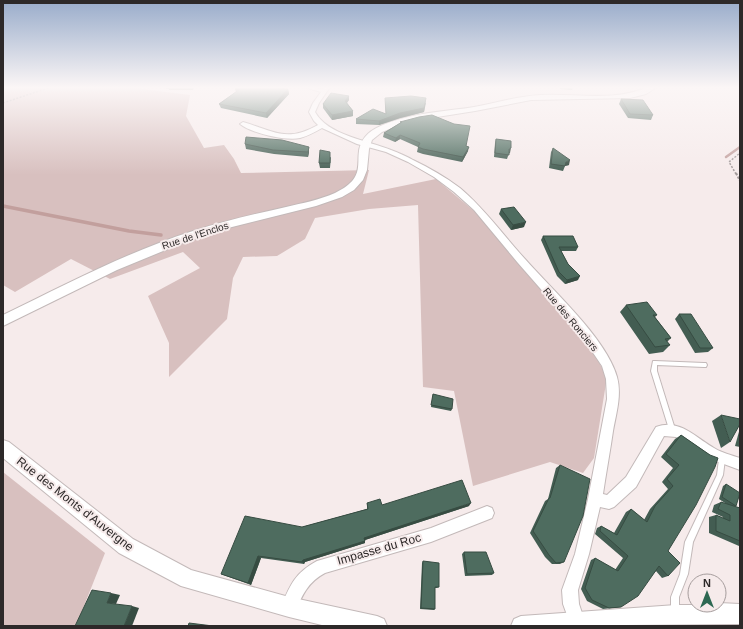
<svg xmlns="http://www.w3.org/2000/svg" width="743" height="629" viewBox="0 0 743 629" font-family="Arial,sans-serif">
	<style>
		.green { fill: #d8c0bf }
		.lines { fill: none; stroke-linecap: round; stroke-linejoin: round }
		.stream-far1 { stroke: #c29f9d; stroke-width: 2.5 }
		.stream { stroke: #c29f9d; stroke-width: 3.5 }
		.service-casing { stroke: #c3b9b9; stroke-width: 2 }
		.minor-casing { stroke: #c3b9b9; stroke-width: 2 }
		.tertiary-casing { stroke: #c3b9b9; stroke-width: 2 }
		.path-far1 { stroke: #a09898; stroke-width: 1.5; stroke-dasharray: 2 1.5; stroke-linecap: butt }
		.path { stroke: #a09898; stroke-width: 2; stroke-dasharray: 2.5 1.5; stroke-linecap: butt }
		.service { fill: #fff; fill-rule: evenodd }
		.minor { fill: #fff; fill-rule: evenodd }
		.tertiary { fill: #fff; fill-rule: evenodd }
		.wall { fill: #435d52 }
		.shaded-wall { fill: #374c42 }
		.building { fill: #4e6c5f; stroke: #374c42 }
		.labels { text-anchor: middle; stroke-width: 4; stroke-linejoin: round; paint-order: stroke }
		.street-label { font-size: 10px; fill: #2d2929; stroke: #f6ebeb }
		.near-street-label { font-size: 12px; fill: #2d2929; stroke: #f6ebeb }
	</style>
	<rect width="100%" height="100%" fill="#f6ebeb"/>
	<g class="green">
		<polygon points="3,87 127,87 190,95 186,116 204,148 224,145 234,159 241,173 369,170 363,194 436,179 474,211 584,335 607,377 594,458 583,473 550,462 473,486 454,391 423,387 418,205 369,209 315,218 305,239 277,256 243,257 233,278 227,319 169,377 169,343 148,296 200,268 183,252 110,279 71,259 15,292 3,285"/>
		<polygon points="3,472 105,553 76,626 3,626"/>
	</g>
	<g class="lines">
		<polyline class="stream-far1" points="726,157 740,147"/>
		<polyline class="stream" points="3,206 129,231 161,235"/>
		<g class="service-casing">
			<g id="service">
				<polygon points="653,361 655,361 704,363 706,363 707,365 706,367 704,367 657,365 657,371 675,429 674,431 672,432 670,431 669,429 651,371"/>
				<polygon points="722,456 724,457 725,459 723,475 693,542 688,574 679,597 679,612 678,615 675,616 672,615 671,612 671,597 680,574 685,542 717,475 719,459 720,457"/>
			</g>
		</g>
		<g class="minor-casing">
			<g id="minor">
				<path d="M304 87 324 89 325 87H330L319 103 315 112C327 135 369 141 391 150 399 153 406 156 413 160 430 168 445 177 460 188 485 209 503 235 525 259 552 290 606 338 617 377 622 395 616 414 613 431 610 452 606 473 603 494L607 495 626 477 656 427C679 418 695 437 714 448 722 453 731 455 740 458V470L705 457 676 437 664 436 636 487 614 507 609 509 600 507 589 554 578 590 579 604 585 622 583 626H571L563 604 562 590 575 554 588 499 607 399 606 379 602 366 581 335 518 263 474 210 454 192 434 177 408 162 386 152 357 144 322 128C315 132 308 136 300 138 285 141 251 133 240 124L243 122C274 131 286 143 318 125L314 121 309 112 313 103 321 92Z"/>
				<path d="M487 506 492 508 494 513 492 518 487 520 431 542 325 573C308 582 302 595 295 613L289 615 283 613 281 607C290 585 295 573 317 561L431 528Z"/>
			</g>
		</g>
		<g class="tertiary-casing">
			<g id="tertiary">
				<path d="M647 87H657L646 94 630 98 531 100 475 111 418 120 399 125 382 132 372 140 369 149 367 170 363 180 354 190 342 197 316 206 224 229 185 242 117 270 3 326V315C65 285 127 252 193 231 224 221 255 214 286 207 303 203 319 200 335 193 373 175 349 157 365 137 373 127 388 123 400 119 424 112 449 111 474 107 496 103 518 96 541 95 575 93 616 102 647 87Z"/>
				<polygon points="3,440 9,442 133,539 191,570 289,597 377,616 384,619 387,626 326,626 289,617 181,586 119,553 3,458"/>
				<polygon points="719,603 740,604 740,624 511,626 514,619 521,616 676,605 719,605"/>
			</g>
		</g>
		<g class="path-far1">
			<polyline points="3,103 51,87"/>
			<polyline points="736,174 729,162 740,153"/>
		</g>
		<polyline class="path" points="736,173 740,181"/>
		<use href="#service" class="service"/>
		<use href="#minor" class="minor"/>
		<use href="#tertiary" class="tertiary"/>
	</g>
	<g class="wall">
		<polygon points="165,87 194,87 193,90 169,90 169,89 166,89"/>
		<polygon points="560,87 573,87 572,90 560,89"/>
		<polygon points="235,89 288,89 289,94 267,118 221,108 219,104 236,92"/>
		<polygon points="349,96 349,100 347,103 353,111 353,116 332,120 323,108 323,104"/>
		<polygon points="385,98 426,103 424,112 400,118 379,125 356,124 356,119 386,114"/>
		<polygon points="621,99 653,115 651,120 628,118 619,104"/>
		<polygon points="400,122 466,146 468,151 462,162 423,154 417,152 418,147 400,139 395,142 383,137 384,133 400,123"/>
		<polygon points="496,139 510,153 509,153 507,159 494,157 495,143"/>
		<polygon points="245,144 309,147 309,152 308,157 274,154 246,149"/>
		<polygon points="553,148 569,165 565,166 563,171 549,168 551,152"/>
		<polygon points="331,157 330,168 320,168 319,163"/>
		<polygon points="501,209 524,227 511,230 499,214"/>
		<polygon points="543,236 578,247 576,251 561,251 568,264 578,280 565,284 557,276 541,240"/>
		<polygon points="626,305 657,315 655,317 671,338 667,342 670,345 663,352 649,354 620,312"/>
		<polygon points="679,314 713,348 708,352 695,353 675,319"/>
		<polygon points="433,394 452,409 451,411 431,407"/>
		<polygon points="721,415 730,442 721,448 712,421"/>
		<polygon points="740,428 740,447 735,446"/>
		<polygon points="681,435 710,455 668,551 668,576 662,578 656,571 621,607 603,609 587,601 581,589 591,560 595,558 615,570 623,558 595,534 597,528 601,526 614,533 626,512 631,509 644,520 650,509 668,489 662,482 673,468 661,457 675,439"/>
		<polygon points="560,465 564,562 560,564 552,564 545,557 530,533 545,501 548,499 556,468"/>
		<polygon points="726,484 736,506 734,506 740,508 740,546 739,546 709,533 709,517 716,515 723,518 723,517 712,512 714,505 721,502 728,505 719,499 723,486"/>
		<polygon points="367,503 382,505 469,506 365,540 365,543 305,562 304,564 261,558 251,585 221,574 302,527 367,509"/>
		<polygon points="464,552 494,573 492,575 465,576 462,554"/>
		<polygon points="423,561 439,587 437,588 435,588 435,609 434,610 420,609 422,563"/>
	</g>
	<g class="shaded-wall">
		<polygon points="288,89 289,94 267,118 266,113"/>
		<polygon points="349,96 349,100 345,105 345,101"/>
		<polygon points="426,98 424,112 400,118 379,125 379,121"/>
		<polygon points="353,111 353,116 332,120 332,115"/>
		<polygon points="400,135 400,139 395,142 396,138"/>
		<polygon points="309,147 309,152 308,157 308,152"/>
		<polygon points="469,147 468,151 462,162 463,157"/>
		<polygon points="511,148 510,153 508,154 509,149"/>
		<polygon points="570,160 569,165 564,166 566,162"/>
		<polygon points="526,222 524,227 511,230 513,225"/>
		<polygon points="580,276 578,280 565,284 567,280"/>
		<polygon points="471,503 469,506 365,540 364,538"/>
		<polygon points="365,541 365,543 305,562 304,564 302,562 303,560"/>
		<polygon points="258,556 261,558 251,585 248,583"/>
		<polygon points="111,593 120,595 116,604 107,603"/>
		<polygon points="132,606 139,608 132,626 124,626"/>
	</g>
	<g class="building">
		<polygon points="237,87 273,87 288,89 266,113 219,104 240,89 235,89"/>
		<polygon points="331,93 349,96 345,101 353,111 332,115 323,104"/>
		<polygon points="411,96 426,98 424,108 400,113 379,121 356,119 373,109 386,114 385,98"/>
		<polygon points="621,99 643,100 653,115 630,114"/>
		<polygon points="432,115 454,124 470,126 466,146 469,147 463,157 423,149 418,147 420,143 400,135 396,138 384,133 402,122 400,122 419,117"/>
		<polygon points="246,137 282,140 309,147 308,152 273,150 245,144"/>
		<polygon points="496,139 511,141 511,148 509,149 509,155 495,153"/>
		<polygon points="553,148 570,160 566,162 565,166 551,164"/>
		<polygon points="320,150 330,152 330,163 319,163"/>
		<polygon points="514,207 526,222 513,225 501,209"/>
		<polygon points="543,236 573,236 578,247 559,247 568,264 580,276 567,280 559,272"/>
		<polygon points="647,302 657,315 653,315 671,338 665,339 670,345 655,347 626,305"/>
		<polygon points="679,314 691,314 713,348 700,348"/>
		<polygon points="433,394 453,399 452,409 431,405"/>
		<polygon points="721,415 740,419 740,424 730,442"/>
		<polygon points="681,435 710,455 718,458 715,467 696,505 668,551 680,563 668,576 659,566 638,596 621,607 609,608 592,600 585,588 595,558 618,571 628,556 600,531 601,526 617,535 631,509 647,522 655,506 673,486 667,479 679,465 666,454"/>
		<polygon points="560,465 590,479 583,516 564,562 556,563 549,555 533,531 549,498 550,498"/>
		<polygon points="462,480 471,503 364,538 365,541 303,560 302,562 258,556 248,583 221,574 245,516 302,527 368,509 367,503 380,499 382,505"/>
		<polygon points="726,484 740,493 736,506 722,497"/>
		<polygon points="721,502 740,508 740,541 716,531 716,515 730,521 730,515 718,509"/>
		<polygon points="464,552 486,552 494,573 467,574"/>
		<polygon points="423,561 439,563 439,587 435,587 435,609 421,608"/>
		<polygon points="92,590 111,593 107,603 132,606 124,626 75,626"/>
		<polygon points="189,623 213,626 188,626"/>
	</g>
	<linearGradient id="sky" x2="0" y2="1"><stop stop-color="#99acca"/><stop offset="0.5" stop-color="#fbf6f6"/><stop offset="1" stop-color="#fbf6f6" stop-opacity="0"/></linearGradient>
	<rect width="743" height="175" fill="url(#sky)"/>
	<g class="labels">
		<g class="street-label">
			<text transform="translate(195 235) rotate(-18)" y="4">Rue de l'Enclos</text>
			<text transform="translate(571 319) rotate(50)" y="4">Rue des Ronciers</text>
		</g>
		<g class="near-street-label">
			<text transform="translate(75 504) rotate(38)" y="4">Rue des Monts d'Auvergne</text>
			<text transform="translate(379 549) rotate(-16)" y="4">Impasse du Roc</text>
		</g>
	</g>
	<rect width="743" height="629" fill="none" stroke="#2d2929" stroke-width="8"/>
	<g transform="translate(707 593)"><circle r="19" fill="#f6ebeb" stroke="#a69d9d"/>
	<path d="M0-3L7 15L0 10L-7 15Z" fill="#2d6852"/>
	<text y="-6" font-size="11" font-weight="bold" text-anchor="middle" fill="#2d2929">N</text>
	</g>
</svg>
